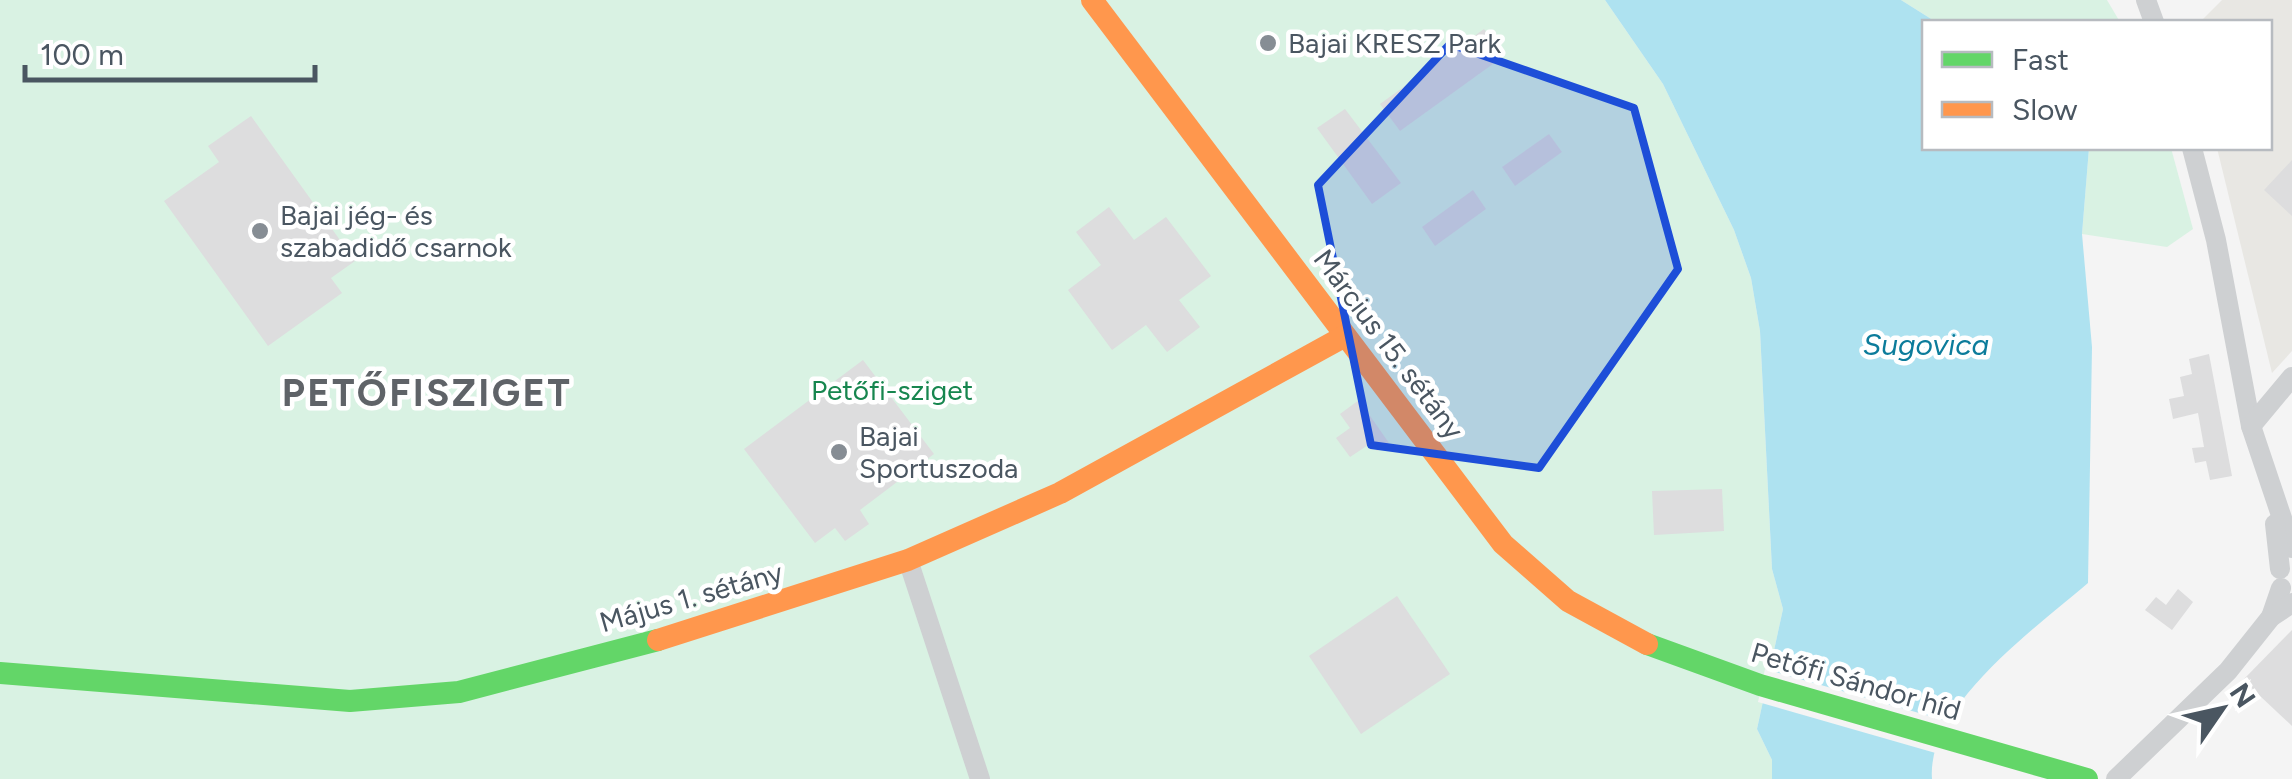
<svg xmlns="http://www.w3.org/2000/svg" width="2292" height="779" viewBox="0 0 2292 779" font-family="Figtree,sans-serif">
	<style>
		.commercial { fill: #e8e7e3 }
		.green { fill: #d9f2e3 }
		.water { fill: #aee2f0 }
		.pier { fill: #f4f4f4 }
		.building { fill: #ddddde }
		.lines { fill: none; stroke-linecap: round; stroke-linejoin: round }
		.street { stroke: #ced0d2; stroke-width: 20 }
		.fast { stroke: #63d668; stroke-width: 22 }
		.slow { stroke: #ff974d; stroke-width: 22 }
		.marked { fill: #1d4ed8; fill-opacity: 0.2; stroke: #1d4ed8; stroke-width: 8; stroke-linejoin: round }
		.poi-dot { fill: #868d94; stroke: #fff; stroke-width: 4 }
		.labels { text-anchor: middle; stroke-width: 9; stroke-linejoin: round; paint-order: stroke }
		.poi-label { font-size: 28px; fill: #4a5661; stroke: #fff; text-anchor: start }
		.street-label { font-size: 28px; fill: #4a5661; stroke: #fff }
		.park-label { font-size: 28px; fill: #17864f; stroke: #fff }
		.water-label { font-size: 30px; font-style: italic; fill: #0c7c9b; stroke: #fff }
		.district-label { font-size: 38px; font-weight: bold; letter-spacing: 2.5px; fill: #5f6368; stroke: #fff }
	</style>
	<rect width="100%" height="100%" fill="#f4f4f4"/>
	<polygon class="commercial" points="2222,0 2292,0 2292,351 2272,373 2217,148 2270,148 2270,22 2200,22"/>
	<g class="green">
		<polygon points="0,0 1605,0 1663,84 1734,230 1751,278 1760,331 1772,569 1783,609 1757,729 1772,760 1772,779 0,779"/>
		<polygon points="1901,0 2107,0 2120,22 1936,22"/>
		<polygon points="2089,148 2171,148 2193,229 2167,247 2082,234"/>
	</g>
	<path class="water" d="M1605 0H1901L1936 22H1924V148H2089L2082 234 2092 347 2088 583C2037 627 1926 706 1932 779H1772V760L1757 729 1783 609 1772 569 1760 331 1751 278 1734 230 1663 84Z"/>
	<polygon class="pier" points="1765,669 1954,723 1939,754 1758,702"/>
	<g class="building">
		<polygon points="1484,29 1504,56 1400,131 1380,104"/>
		<polygon points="1345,109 1401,183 1372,204 1317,128"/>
		<polygon points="251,116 355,261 331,278 342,293 268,346 164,201 219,162 208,146"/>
		<polygon points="1549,134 1562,152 1515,186 1502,167"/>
		<polygon points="2292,160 2292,216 2264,190"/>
		<polygon points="1473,190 1486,209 1435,246 1422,227"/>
		<polygon points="1109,207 1134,240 1166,217 1211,276 1179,300 1200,327 1167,352 1146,325 1112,350 1068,290 1101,265 1076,232"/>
		<polygon points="2209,354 2232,476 2210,480 2206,461 2195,463 2192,448 2204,447 2198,413 2173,419 2169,399 2184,396 2180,377 2192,374 2189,359"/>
		<polygon points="863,360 934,454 860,510 869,524 845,541 835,528 815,543 744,449"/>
		<polygon points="1359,400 1389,443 1377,451 1371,443 1350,457 1336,438 1350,428 1340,414"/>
		<polygon points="1722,489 1724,531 1654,535 1652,491"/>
		<polygon points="2178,589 2193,602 2172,630 2145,610 2156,597 2166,605"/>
		<polygon points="1397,596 1450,674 1361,734 1309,656"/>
		<polygon points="2292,630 2292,726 2243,680"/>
	</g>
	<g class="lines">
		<g class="street">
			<polyline points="2146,0 2154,22"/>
			<polyline points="2192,148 2216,240 2251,426 2292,548"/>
			<polyline points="2251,426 2292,377"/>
			<polyline points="2275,524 2280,569"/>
			<polyline points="908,560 980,779"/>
			<polyline points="2271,617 2281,588"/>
			<polyline points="2116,779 2228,671 2271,617 2292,603"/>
		</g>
		<g class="fast">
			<polyline points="1647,644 1760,685 2087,779"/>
			<polyline points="0,673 350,701 459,692 658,640"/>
		</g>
		<g class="slow">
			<polyline points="1092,0 1503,544 1568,601 1647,644"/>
			<polyline points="658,640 908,560 1060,493 1345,336"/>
		</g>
	</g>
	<path class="marked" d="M1450 44 1634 108 1678 269 1539 468 1371 445 1318 185Z"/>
	<g class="poi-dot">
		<circle cx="1268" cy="43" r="10"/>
		<circle cx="260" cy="231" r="10"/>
		<circle cx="839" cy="452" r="10"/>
	</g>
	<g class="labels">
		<g class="poi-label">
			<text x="1288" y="53">Bajai KRESZ Park</text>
			<text x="280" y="225">Bajai jég- és<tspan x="280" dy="32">szabadidő csarnok</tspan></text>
			<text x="859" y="446">Bajai<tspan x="859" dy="32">Sportuszoda</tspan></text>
		</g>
		<g class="street-label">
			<text transform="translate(1389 344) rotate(53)" y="10">Március 15. sétány</text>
			<text transform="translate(691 597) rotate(-16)" y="10">Május 1. sétány</text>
			<text transform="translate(1856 681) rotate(16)" y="10">Petőfi Sándor híd</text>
		</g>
		<g class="park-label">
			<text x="892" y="400">Petőfi-sziget</text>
		</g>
		<g class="water-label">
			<text x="1926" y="355">Sugovica</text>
		</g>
		<g class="district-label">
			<text x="427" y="406">PETŐFISZIGET</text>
		</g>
	</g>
	<rect x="1922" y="20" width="350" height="130" fill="#ffffff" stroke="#b7bbc0" stroke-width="2.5"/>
	<rect x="1942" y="52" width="50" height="15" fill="#63d668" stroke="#b7bbc0" stroke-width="2.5"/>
	<text x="2012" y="70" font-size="30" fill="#4a5661">Fast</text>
	<rect x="1942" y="102" width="50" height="15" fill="#ff974d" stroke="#b7bbc0" stroke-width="2.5"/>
	<text x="2012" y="120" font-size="30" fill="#4a5661">Slow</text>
	<g transform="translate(2222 709) rotate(56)" stroke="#ffffff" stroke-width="8" paint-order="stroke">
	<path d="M0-8L18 38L0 25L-18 38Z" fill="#4a5661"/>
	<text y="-15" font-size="28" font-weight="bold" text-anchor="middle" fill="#4a5661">N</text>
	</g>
	<path d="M25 65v15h290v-15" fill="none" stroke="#4a5661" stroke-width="5"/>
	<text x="40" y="65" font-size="30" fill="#4a5661" stroke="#ffffff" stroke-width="8" paint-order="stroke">100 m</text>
</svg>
